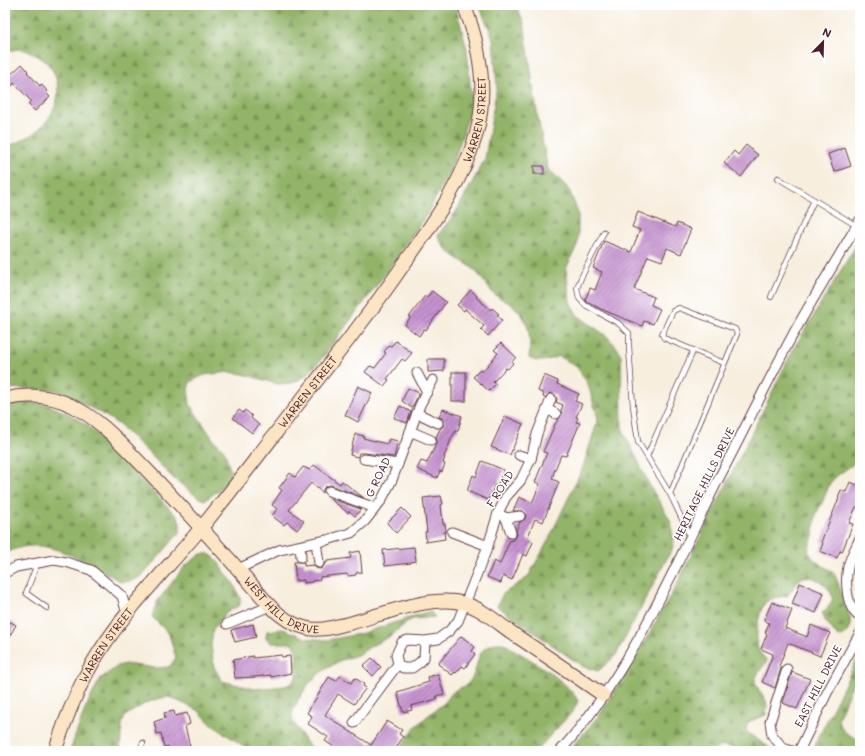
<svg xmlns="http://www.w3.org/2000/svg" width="865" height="756" viewBox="0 0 865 756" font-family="Mali,sans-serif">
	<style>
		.forest { fill: url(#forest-firs); stroke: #6e6a4a }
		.building { fill: url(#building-hatch) }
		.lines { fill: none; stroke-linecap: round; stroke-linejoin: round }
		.lane-casing { stroke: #643e46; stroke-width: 6 }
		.street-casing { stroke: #643e46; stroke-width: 11 }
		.secondary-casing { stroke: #643e46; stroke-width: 15 }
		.lane { stroke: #fff; stroke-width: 4.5 }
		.street { stroke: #fff; stroke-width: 9 }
		.secondary { stroke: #fce5c4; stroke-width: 13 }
		.labels { text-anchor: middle; stroke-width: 3; stroke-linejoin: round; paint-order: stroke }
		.street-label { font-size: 11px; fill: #4a1f2b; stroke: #fff }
	</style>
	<defs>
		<pattern id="forest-firs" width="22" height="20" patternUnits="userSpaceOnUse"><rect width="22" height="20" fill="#92b468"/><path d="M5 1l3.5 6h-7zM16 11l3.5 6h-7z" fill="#799256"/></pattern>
		<pattern id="building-hatch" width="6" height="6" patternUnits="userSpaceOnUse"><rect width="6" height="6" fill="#c592cf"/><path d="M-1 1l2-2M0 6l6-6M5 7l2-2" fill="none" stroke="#a277a8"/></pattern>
	</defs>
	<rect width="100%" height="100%" fill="#fff"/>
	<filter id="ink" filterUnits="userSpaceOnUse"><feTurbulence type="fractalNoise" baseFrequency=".025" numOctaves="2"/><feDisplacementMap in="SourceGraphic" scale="8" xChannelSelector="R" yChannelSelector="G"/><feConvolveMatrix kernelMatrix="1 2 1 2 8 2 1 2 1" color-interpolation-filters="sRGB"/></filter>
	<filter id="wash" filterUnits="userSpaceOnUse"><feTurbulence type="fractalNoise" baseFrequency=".012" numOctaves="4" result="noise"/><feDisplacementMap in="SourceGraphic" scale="16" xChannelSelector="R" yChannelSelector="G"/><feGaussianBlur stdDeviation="0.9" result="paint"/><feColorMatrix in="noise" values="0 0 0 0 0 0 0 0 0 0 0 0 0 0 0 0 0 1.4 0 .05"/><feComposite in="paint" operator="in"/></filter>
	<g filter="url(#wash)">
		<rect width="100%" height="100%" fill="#f7eede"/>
		<g class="forest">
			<path d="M5 5H455L456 8 467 49 472 105 452 167 427 214 383 277 316 366 306 376 292 383 278 384 243 374 229 372 204 375 190 382 188 389 190 405 213 439 224 450 231 473C226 486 216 492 205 500L199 498 172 477 151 455 118 424 106 416 57 390 5 388V147C24 141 44 130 53 111 64 89 56 64 34 54 30 52 25 49 20 49 15 49 10 51 5 53Z"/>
			<path d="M479 5H515L524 23 538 119 548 169 565 185 570 192 578 213V243L566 269 570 302 577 315 608 337 618 349 621 356 622 428 650 486 670 520 674 542 672 549 616 655 598 671 582 666 497 606 503 594 528 577 549 539 583 467 598 419 588 384 577 367 559 356C548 360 541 364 529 358 531 338 530 318 512 305 507 301 500 299 494 294 485 285 479 271 467 264 456 258 441 248 438 235L456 212 485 159 497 86 493 38Z"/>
			<path d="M860 239V453L856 462 838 475 830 483 822 503 816 514 813 536 808 551C816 567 828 565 835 575L850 617C851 626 849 635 838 637L825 620 822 613C825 610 831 605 832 601 835 588 811 572 801 578L787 596C780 597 772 597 766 602 758 610 754 641 759 650 760 654 764 657 767 660 764 669 757 670 755 682 760 696 770 697 766 715L748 722 746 730 748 733 774 751H736C726 743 722 746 711 751H568L601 713 646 639 674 590 794 348Z"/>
			<path d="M25 401 48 405 69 414 88 426 178 517 180 524V532L142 576 135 580 122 582C99 570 58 543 31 546 22 546 13 550 5 553V408Z"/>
			<polygon points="201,554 209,554 215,558 233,583 240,598 240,605 227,612 213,630 211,645 214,667 222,681 255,689 285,686 292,683 296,678 297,663 296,649 292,643 271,643 266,638 267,631 283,629 306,638 328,640 360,634 430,611 435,617 413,619 407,622 391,636 371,646 360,654 339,661 320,673 310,682 298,700 292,714 293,721 306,742 316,751 251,751 212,725 198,710 169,697 161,698 146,703 125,716 122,724 120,751 70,751 85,709 100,679 118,666 125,664 156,668 169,667 176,658 169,634 152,617 157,602 184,567"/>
			<path d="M496 643H503C525 657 566 678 578 701L573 711 536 751H399C411 728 423 719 443 704 447 701 449 696 453 692 458 687 466 688 470 681 481 666 473 649 496 643Z"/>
			<path d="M860 653V670L854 680 838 719C842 733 847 734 860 740V751H812Z"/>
		</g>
		<g id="blocks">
			<g class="building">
				<polygon points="22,64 28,71 27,72 40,86 41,84 47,91 46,93 50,97 35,111 28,104 31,101 14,83 12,86 5,80"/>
				<polygon points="746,145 758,155 741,177 724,163 734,151 738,155"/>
				<polygon points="845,148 851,166 834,172 828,154"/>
				<rect x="534" y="166" width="10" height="8"/>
				<polygon points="638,212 675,227 677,223 691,229 681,254 667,248 662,261 648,256 634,289 654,297 651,305 660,309 653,324 644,321 642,326 601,309 585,300 590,288 595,290 602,272 593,268 604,241 631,252 640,230 632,227"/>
				<polygon points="471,290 477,296 476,297 491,310 492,308 499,314 497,315 502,320 488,336 481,329 484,326 465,309 464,311 457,305"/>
				<polygon points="432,291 446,302 426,330 424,329 419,336 405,325 410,318 409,317 425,296 427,297"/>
				<polygon points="396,341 412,353 405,361 402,359 387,379 389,380 384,386 365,372 370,366 375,368 386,353 384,352 389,345 391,346"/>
				<polygon points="501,343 516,357 512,362 513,363 508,369 506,368 493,382 496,384 489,391 473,377 480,370 482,372 498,353 494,350"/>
				<polygon points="428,359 444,359 444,371 428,372"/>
				<rect x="452" y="372" width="14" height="29"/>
				<polygon points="544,375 558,381 557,384 579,394 575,401 582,404 576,417 578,418 576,422 580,423 566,456 561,455 554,472 552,479 559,482 543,522 535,519 527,539 533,542 527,556 523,554 512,580 503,576 501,583 487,577 494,561 500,564 510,540 512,541 517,535 516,530 520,522 525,519 526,515 523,511 513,511 519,497 532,503 540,484 535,482 547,453 543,452 555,424 562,414 561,411 563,405 556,402 557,399 555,395 550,393 545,398 543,397 544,394 538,391"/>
				<polygon points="358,386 372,393 358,422 345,415"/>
				<polygon points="408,388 419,393 412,408 402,401"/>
				<polygon points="400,406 411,412 407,423 394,418"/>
				<polygon points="443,409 462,416 458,431 456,431 452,437 444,457 445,457 443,463 445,464 442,472 440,471 437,478 417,469 421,461 427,463 437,442 436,437 440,429 444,425 444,419 439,417"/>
				<polygon points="239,410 243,413 245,410 252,416 251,418 259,425 252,433 233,418"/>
				<polygon points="505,416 523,424 510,455 491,447"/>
				<polygon points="355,434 364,436 363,438 387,444 389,439 398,441 394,457 365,453 359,453 358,457 350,455"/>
				<polygon points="482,461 504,470 497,486 495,485 488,500 467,491 473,475 476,477"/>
				<polygon points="314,465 340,484 342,481 364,498 331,485 325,487 323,489 323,493 311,483 289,510 304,521 297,530 287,522 284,525 272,516 277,509 272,505 282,490 279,488 290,473 295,477 303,467 310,470"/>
				<polygon points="850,482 860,486 860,503 858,507 856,507 849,523 853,524 842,552 840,551 837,558 820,551 823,543 821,542 839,498 838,497 841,490 846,492"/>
				<polygon points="441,496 443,504 441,505 443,524 445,524 446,532 444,532 445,539 426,542 425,532 427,532 423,498"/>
				<polygon points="329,498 361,509 355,516 349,511 348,513"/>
				<polygon points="402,508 411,517 396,533 387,523"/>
				<polygon points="414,547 416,561 411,562 411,563 385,566 383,550"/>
				<polygon points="360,551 362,572 356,573 356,575 348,576 347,574 320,577 320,580 312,581 312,582 304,583 304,580 296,581 294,562 304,562 304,566 313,565 316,568 320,569 323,567 325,563 327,563 327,561 351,558 350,553"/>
				<polygon points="800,583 824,593 816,613 792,604"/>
				<polygon points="772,602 792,610 785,628 807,637 811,625 830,633 820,656 788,643 779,666 781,668 775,688 762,682 773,654 761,649 767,634 765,633 769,623 764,620"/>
				<polygon points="5,619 16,625 5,644"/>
				<polygon points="253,624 256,637 235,642 231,630"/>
				<polygon points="461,636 475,647 472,651 475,654 465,668 462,666 456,673 455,672 452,675 438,664"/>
				<polygon points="281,655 282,657 290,656 291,673 271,677 271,675 255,677 235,678 233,660 253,656 253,658"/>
				<polygon points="372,658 381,667 373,676 363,666"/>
				<polygon points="792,672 810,679 797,709 783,703"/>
				<polygon points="438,674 444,694 436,696 437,699 411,706 412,710 403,712 397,692 429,682 428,677"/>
				<polygon points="340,676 351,683 355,678 364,684 363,686 366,688 354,704 338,694 325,715 371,745 387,721 402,730 399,734 403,737 394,751 348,751 343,748 340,751 325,741 328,737 308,724 312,716 307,713 329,677 336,681"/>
				<polygon points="174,711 175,716 187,713 190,724 185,726 191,751 169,751 168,746 164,747 161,733 157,734 154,722 165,718 164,713"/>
			</g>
		</g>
	</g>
	<g filter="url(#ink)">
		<use href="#blocks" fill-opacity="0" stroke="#643e46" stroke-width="1"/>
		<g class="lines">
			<g class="lane-casing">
				<g id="lane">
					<polyline points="778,178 857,226"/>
					<polyline points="604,232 581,278 577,288 579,298 585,305 618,323 629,333 629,347 633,406 638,442 670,494 690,536"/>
					<polyline points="771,297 814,200"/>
					<polyline points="647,456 693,351"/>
					<polyline points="670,494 737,334 735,329 679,308 673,311 662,334 664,338 724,363"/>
					<polyline points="37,564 26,593 47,608"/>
					<polyline points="139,751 143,743"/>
				</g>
			</g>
			<g class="street-casing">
				<g id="street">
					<polyline points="417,373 427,392"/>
					<polyline points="547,409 556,414"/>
					<polyline points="417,413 438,423"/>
					<polyline points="410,431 431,440"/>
					<polyline points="519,455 531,459"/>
					<polyline points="364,459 398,464"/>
					<polyline points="329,491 375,508"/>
					<polyline points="498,513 506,518 520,516"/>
					<polyline points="506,518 511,533"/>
					<polyline points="452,532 488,546"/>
					<path d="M860 538C856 547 850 557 848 567 845 581 846 609 860 617"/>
					<polyline points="316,542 319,563"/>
					<polyline points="300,546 301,557"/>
					<polyline points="238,569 279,550 327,540 351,533 365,521 381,501 392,480 420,405 433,380"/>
					<polyline points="5,573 16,567 54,560 66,562 91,570 122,596 127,614"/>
					<polyline points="227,624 270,606"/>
					<polyline points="425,641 424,658 419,663 412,668 403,668 398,664 396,655 402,642 408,640 425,641 438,639 449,631 458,621 488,546 498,513 506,497 521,480 531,459 537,434 551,399"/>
					<polyline points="787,669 770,722 772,735 783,748 792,751"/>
					<polyline points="354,723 398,664"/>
					<path d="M560 751C629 675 671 575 716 484 741 436 765 387 790 340 812 299 837 260 860 220"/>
					<polyline points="799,751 827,693 860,633"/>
				</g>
			</g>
			<g class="secondary-casing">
				<g id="secondary">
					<path id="s1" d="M5 399C25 394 51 395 70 405 101 419 123 446 146 469 189 514 230 559 270 606 280 616 292 625 306 628 321 632 336 626 351 623 383 614 431 595 463 603 482 608 499 624 515 635 545 655 574 675 603 695"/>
					<path id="s2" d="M55 751C66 717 79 684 98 654 127 608 167 569 202 527 234 488 264 448 295 408 330 364 365 320 397 274 427 231 461 187 476 135 488 92 480 46 464 5"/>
				</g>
			</g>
			<use href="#lane" class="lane"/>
			<use href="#street" class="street"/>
			<use href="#secondary" class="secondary"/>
		</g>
	</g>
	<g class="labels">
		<g class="street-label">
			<text dy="4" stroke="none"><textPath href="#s2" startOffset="766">WARREN STREET</textPath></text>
			<text dy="4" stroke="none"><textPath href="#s2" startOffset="442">WARREN STREET</textPath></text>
			<text transform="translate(378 477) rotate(-64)" y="4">G ROAD</text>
			<text transform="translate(704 484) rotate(-64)" y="4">HERITAGE HILLS DRIVE</text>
			<text transform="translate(500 489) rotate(-58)" y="4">F ROAD</text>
			<text dy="4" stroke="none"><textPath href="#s1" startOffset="361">WEST HILL DRIVE</textPath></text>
			<text dy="4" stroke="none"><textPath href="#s2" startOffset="118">WARREN STREET</textPath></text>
			<text transform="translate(818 686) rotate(-63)" y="4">EAST HILL DRIVE</text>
		</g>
	</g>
	<rect width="865" height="756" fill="none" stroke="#fff" stroke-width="20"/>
	<g transform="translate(823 42) rotate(23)" stroke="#ffffff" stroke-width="3" paint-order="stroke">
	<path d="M0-3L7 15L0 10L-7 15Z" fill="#4a1f2b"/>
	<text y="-6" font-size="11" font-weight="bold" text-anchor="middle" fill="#4a1f2b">N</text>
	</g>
</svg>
